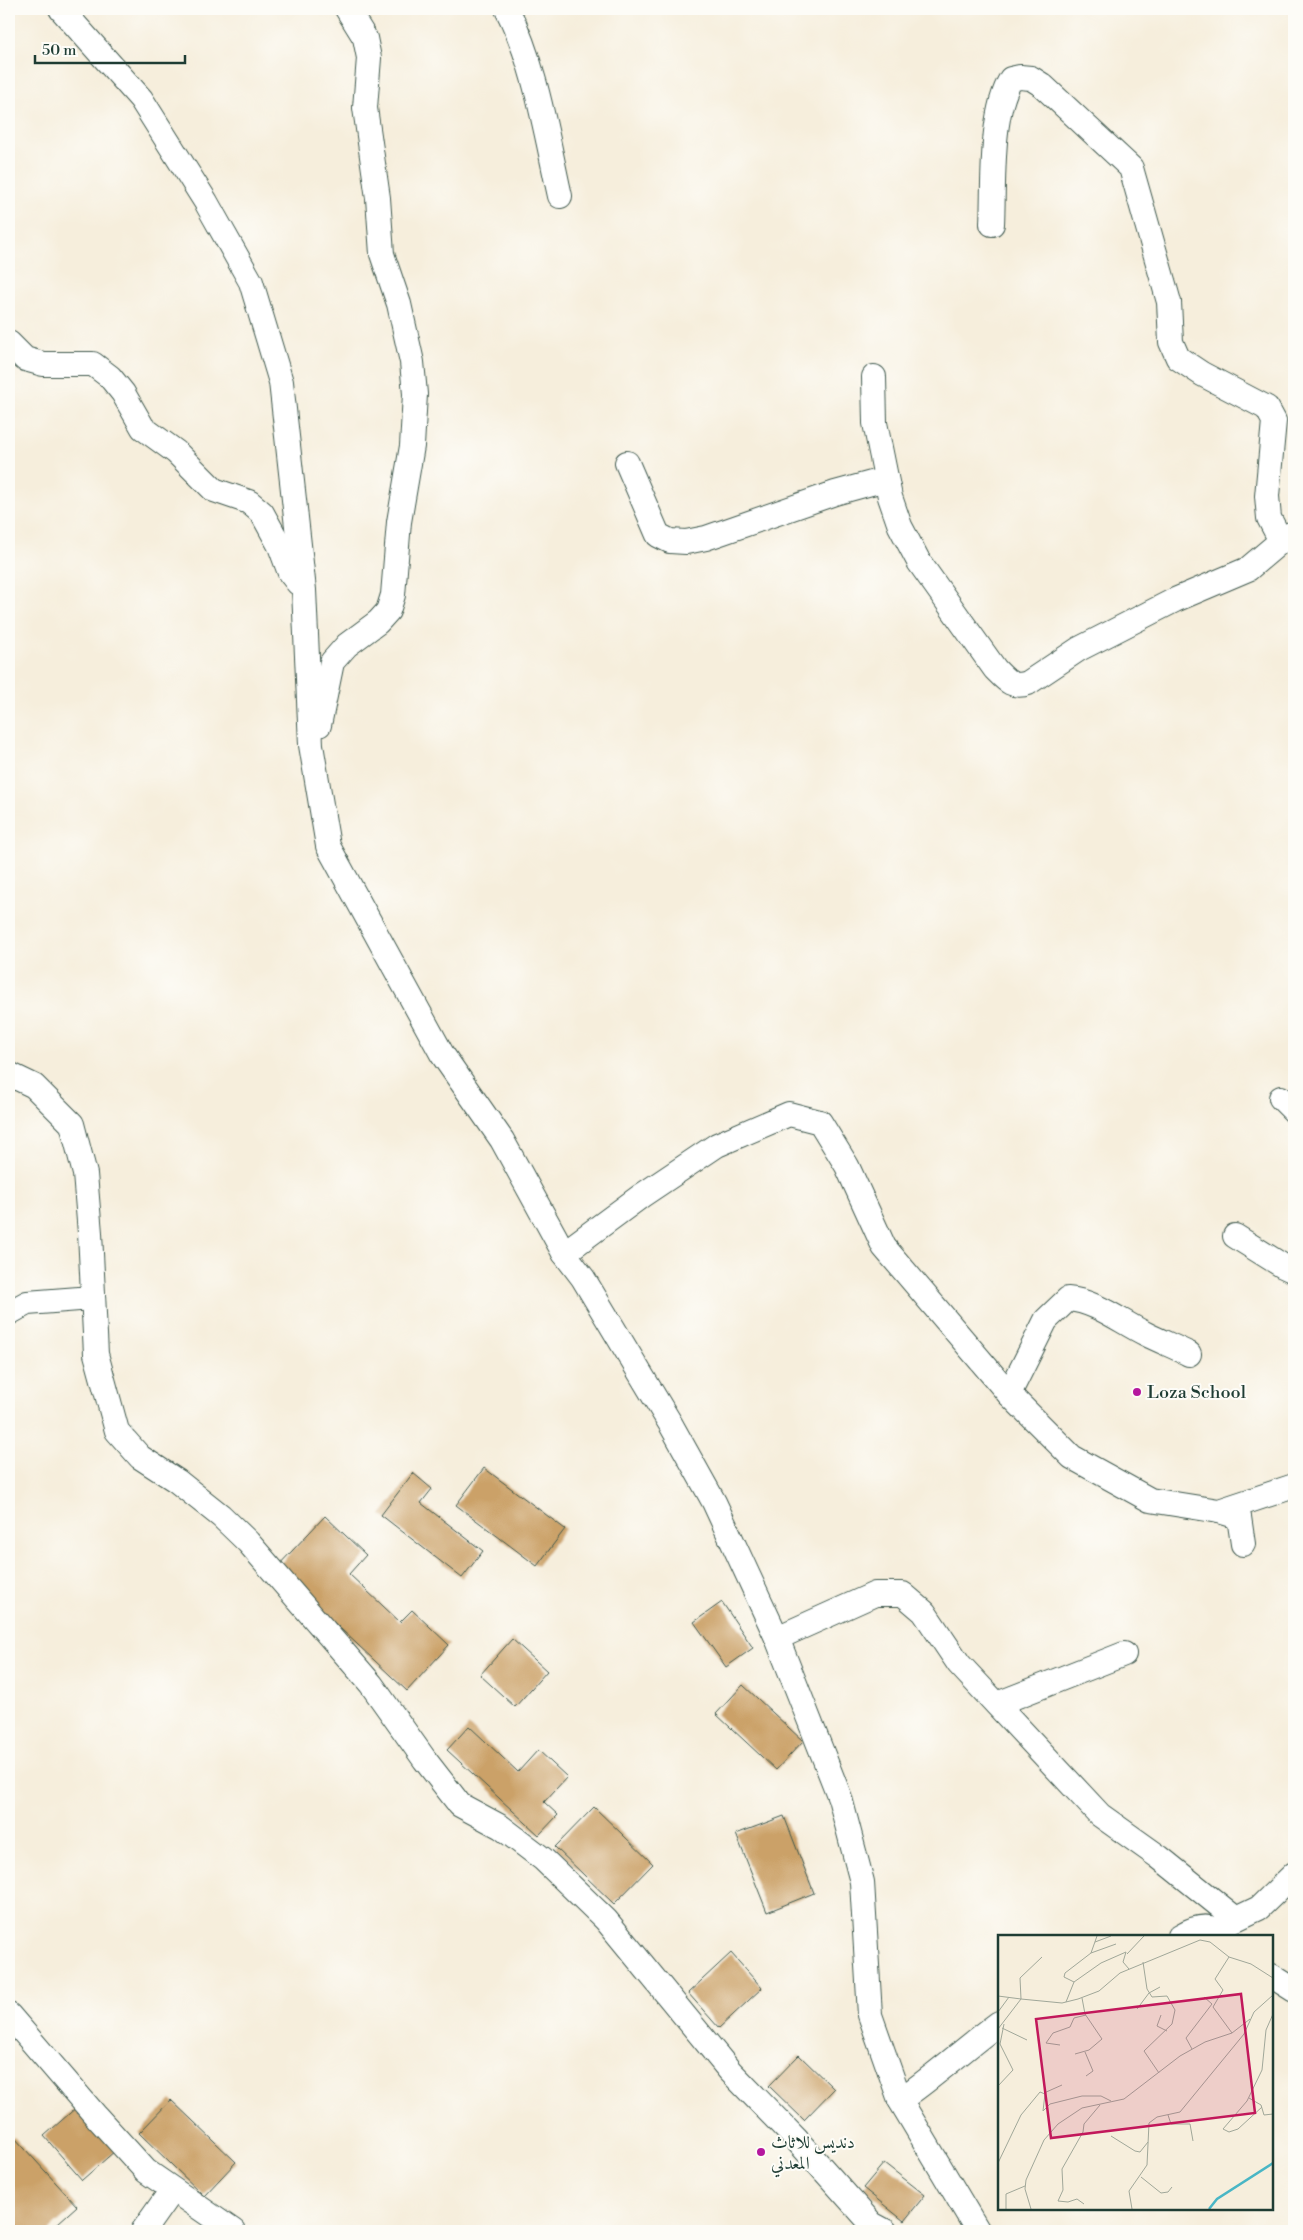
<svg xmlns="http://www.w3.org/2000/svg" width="1303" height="2240" viewBox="0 0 1303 2240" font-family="'Libre Bodoni',Amiri,serif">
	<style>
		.building { fill: #cba168 }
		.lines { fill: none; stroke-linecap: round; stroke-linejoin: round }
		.minor-casing { stroke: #3f584d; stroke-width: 26 }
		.minor { stroke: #fff; stroke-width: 24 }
		.poi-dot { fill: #b5179e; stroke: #fdfcf7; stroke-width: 2 }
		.labels { text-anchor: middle; stroke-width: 4; stroke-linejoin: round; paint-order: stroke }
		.poi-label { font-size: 18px; fill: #1f3d34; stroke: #fdfcf7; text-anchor: start }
		.inset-river { fill: none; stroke: #49b6c5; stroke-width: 2.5 }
		.inset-road { fill: none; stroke: #a0a799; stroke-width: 1 }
		.view { fill: #c2185b; fill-opacity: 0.15; stroke: #c2185b; stroke-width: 2.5 }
		.inset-edge { fill: none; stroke: #1f3d34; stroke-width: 2.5 }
	</style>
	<rect width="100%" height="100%" fill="#fdfcf7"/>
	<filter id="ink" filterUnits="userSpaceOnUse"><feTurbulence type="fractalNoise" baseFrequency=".02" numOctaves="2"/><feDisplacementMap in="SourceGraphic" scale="10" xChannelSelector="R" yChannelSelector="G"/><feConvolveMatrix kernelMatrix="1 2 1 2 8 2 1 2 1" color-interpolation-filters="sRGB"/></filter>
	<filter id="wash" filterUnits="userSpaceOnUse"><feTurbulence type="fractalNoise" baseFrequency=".0096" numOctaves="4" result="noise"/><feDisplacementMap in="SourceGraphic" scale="20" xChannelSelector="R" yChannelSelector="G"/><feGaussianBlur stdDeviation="1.12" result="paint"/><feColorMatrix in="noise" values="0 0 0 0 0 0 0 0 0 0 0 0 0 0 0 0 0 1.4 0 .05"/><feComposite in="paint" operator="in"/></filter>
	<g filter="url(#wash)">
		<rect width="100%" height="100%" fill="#f6eedc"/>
		<g id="blocks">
			<g class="building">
				<polygon points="484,1468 565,1529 537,1566 456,1505"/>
				<polygon points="413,1473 432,1489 421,1503 483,1551 462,1578 381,1515"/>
				<polygon points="325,1516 366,1555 349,1574 400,1622 412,1610 449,1645 407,1691 276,1568"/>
				<polygon points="722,1602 753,1648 726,1667 694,1622"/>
				<polygon points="512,1639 547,1671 515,1707 480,1675"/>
				<polygon points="743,1685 803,1741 776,1770 716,1714"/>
				<polygon points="469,1726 518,1772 538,1750 567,1777 544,1802 558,1815 539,1835 447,1750"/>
				<polygon points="594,1807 653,1864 614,1904 555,1847"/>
				<polygon points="784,1816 814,1893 767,1912 736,1834"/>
				<polygon points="731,1953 762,1988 719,2028 688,1993"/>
				<polygon points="799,2055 834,2089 804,2120 769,2086"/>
				<polygon points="171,2100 236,2162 204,2196 139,2133"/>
				<polygon points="78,2106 116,2150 82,2180 44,2136"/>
				<polygon points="14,2137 77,2206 49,2231 18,2231 9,2221 9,2141"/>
				<polygon points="884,2163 925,2195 904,2221 863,2188"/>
			</g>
		</g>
	</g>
	<g filter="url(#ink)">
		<use href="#blocks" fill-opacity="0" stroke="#3f584d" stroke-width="1"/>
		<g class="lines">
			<g class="minor-casing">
				<g id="minor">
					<polyline points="61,9 141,99 206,202 251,282 281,382 304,590 311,745 328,846 442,1054 502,1140 564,1253 583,1278 670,1423 714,1502 777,1638 840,1798 862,1882 870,2015 900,2100 978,2231"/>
					<path d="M507 9C536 66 546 134 560 196"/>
					<path d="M992 224C994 183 990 114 1011 79L1020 77 1031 78 1042 85 1131 168 1169 302 1171 342 1178 358 1202 374 1267 408 1274 421 1267 496 1269 518 1281 541"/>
					<polyline points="9,343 25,359 43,364 93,364 110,377 123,393 143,428 176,452 214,490 249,502 262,513 280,546 290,573 298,583"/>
					<path d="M874 377 875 423 890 497 900 526 919 562 995 669C1005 679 1012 689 1028 683L1079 649 1175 600 1248 569 1281 541 1293 533"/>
					<polyline points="627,463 658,535 670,541 686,542 706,538 835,493 886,479"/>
					<polyline points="319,725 332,662 347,645 378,622 388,611 393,595 399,522 412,446 415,394 412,362 399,304 382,254 378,198 365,108 369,58 365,38 347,9"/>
					<polyline points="9,1074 34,1086 72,1124 85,1174 90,1233 96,1354 117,1431 140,1457 177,1481 221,1516 248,1542 371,1684 425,1760 460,1805 501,1827 543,1859 606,1920 730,2071 795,2138 872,2224 885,2231"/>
					<polyline points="1281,1098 1294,1111"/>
					<polyline points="1235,1236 1283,1266 1294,1271"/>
					<polyline points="564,1253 641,1196 717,1145 789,1114 820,1122 847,1166 884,1247 1009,1394 1072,1457 1150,1500 1219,1511 1294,1486"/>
					<polyline points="9,1313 27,1303 92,1298"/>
					<path d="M1009 1394 1046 1320 1068 1299C1096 1301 1121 1322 1146 1334 1160 1341 1175 1347 1189 1354"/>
					<polyline points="1219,1511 1239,1517 1243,1544"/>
					<polyline points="777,1638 875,1594 903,1594 924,1612 959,1664 1100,1815 1159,1857 1236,1919 1259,1908 1294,1874"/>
					<polyline points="997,1704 1124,1654"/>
					<path d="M1180 1936C1196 1926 1211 1923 1226 1936"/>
					<polyline points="1272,1976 1294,1990"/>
					<polyline points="9,2015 95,2115 146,2171 233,2231"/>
					<path d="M900 2100C935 2076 965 2048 999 2023"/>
					<polyline points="143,2231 172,2190"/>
				</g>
			</g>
			<use href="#minor" class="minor"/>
		</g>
	</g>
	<g class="poi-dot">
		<circle cx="1137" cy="1392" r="5"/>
		<circle cx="761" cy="2152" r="5"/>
	</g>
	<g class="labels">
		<g class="poi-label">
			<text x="1147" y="1398">Loza School</text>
			<text x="771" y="2148">دنديس للاثاث<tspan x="771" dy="21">المعدني</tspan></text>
		</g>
	</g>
	<g transform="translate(998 1935)">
		<rect width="275" height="275" fill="#f6eedc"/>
		<path class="inset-river" d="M211 274 219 264 275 228"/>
		<path class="inset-road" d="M97 7 113 1M93 18 99 1M129 19 146 1M231 22 217 44 225 55 215 72 234 98M145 27 149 54 154 62 169 61 177 75 174 89 146 116 161 138M76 47 66 42 67 38 93 18 118 9M0 61 23 64 22 43 44 22M68 67 76 47 103 28 128 17 125 27 131 34M139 74 151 58 162 52M0 77 11 62M163 80 159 91 169 96M4 93 29 105M0 94 23 64 64 68 80 64 101 56 122 38 202 5 212 7 231 22 253 29 275 43M62 110 48 108 55 98 72 92 76 83 88 80M194 114 188 103 214 69 206 62M87 117 95 136 88 141M77 119 91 115 104 104 87 79 84 63M0 151 15 135 2 109 6 89M46 158 64 150M251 163 263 170 266 180 275 179M264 172 240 194 231 197 225 194 249 166 264 135 268 95 275 79M170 180 173 189H192L195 206M113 201 137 216 142 217 150 207M0 228 23 180 42 157 47 159 45 176 52 169 84 161H103L113 166M143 242 163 258 170 257 174 252M86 269 79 264 70 267 60 266 65 255 64 234 85 197 86 189 102 170M8 274V259L27 251M33 274 27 254 28 245 46 205 60 189 84 173 126 164 182 121 207 107 234 98 252 84M134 274 131 256 149 230 151 188 159 182 182 177 246 99 256 77 275 60"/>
		<path class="view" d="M243 59 257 178 53 203 38 84Z"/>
		<rect width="275" height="275" class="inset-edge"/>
	</g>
	<rect width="1303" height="2240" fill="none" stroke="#fdfcf7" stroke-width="30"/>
	<path d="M35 55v8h150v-8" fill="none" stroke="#1f3d34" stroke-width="2.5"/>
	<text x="42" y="55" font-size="15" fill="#1f3d34" stroke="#fdfcf7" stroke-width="4" paint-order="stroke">50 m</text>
</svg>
